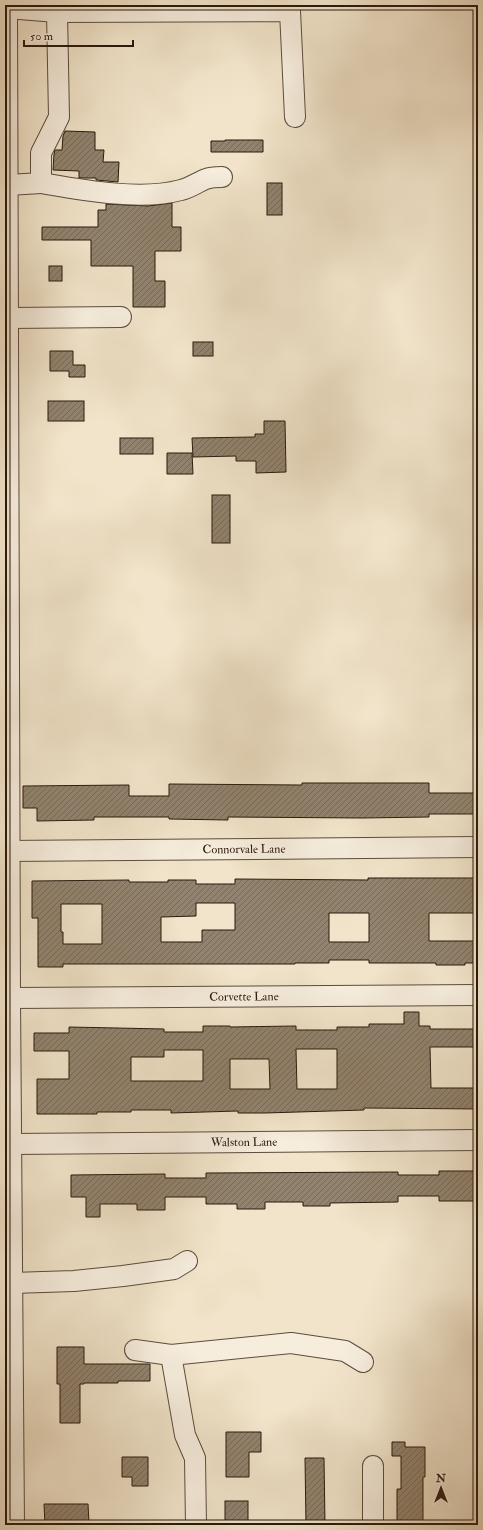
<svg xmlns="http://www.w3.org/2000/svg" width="483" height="1530" viewBox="0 0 483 1530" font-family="'IM FELL Double Pica',serif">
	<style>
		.building { fill: url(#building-hatch); stroke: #2a190d; fill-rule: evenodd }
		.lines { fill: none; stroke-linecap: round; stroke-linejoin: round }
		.minor-casing { stroke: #5c4c3c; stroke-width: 22 }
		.minor { stroke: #f6eddd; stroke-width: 20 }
		.labels { text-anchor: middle; stroke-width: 4; stroke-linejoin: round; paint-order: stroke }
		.street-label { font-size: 12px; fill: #2a190d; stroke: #f6eddd }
	</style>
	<defs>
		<pattern id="building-hatch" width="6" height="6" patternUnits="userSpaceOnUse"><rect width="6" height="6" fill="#91836f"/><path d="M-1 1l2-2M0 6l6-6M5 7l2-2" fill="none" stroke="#776a5a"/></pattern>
	</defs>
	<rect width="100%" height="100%" fill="#f1e4ca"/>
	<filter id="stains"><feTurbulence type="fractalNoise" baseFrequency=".005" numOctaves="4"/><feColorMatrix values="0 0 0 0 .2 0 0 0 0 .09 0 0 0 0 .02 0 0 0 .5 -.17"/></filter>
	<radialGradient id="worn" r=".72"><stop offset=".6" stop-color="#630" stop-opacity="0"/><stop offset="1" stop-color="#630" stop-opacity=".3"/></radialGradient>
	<g class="building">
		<polygon points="65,131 95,132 95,150 104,150 103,162 119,162 118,182 96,180 96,178 79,178 79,171 53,170 54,154 55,150 62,150 63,136"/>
		<polygon points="225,140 263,140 263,152 211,152 211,141 225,141"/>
		<rect x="267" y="183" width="15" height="32"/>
		<polygon points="172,203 172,227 181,227 181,251 155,251 155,281 165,281 165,307 133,307 133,266 91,266 91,240 42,240 42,227 98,227 98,210 106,210 106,204 148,206"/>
		<rect x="49" y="266" width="13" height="15"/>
		<rect x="193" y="342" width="20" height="14"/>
		<polygon points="50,351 73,351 73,365 85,365 85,377 69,377 69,371 50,371"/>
		<rect x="48" y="401" width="36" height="20"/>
		<polygon points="264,421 285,421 286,472 256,473 256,461 236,461 236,456 193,457 192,438 255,437 255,434 264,434"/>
		<rect x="120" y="438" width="33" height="16"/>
		<polygon points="167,453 192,453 193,474 167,474"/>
		<rect x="212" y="495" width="18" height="48"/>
		<polygon points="302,783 429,783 429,793 478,793 478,814 429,814 429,817 362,818 228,817 228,820 169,819 169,817 94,817 94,820 37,821 37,808 23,808 23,786 129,785 129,796 169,796 169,784 302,785"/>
		<path d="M368 878H478V913H429V941H478V963H465V965H436V963H369V960H329V963H295V964H63V967H38V918H32V881L129 880V882H168V880H196V884H235V879L368 880ZM196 903H235V930H202V942H161V917L196 916ZM61 904H102V944H63V932H61ZM329 913H369V942H329Z"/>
		<path d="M404 1012H419V1026H430V1029H478V1047H430L431 1088H478V1109L364 1108V1110L265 1113H238V1111L171 1113V1110H131V1112H97V1114H37V1079H69V1051H34V1033H69V1027L164 1029V1032H203V1026H230V1027L296 1026V1030H337V1027H369V1024H404ZM296 1049H337V1089H297ZM164 1050H203V1081H131V1057H164ZM230 1059H269L270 1089H230Z"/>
		<polygon points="439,1171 478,1171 478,1201 439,1201 439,1196 398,1196 398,1202 330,1203 330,1206 303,1206 303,1202 265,1202 265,1209 237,1209 237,1204 206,1204 206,1197 165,1197 165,1210 137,1210 137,1204 100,1204 100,1217 86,1217 86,1197 71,1197 71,1175 165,1174 165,1178 206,1178 206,1173 398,1172 398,1175 439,1175"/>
		<polygon points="57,1347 84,1347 84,1364 150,1364 150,1381 118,1381 118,1383 84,1383 84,1384 80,1384 80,1423 60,1423 60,1384 57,1384"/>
		<polygon points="226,1432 261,1432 261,1452 249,1452 249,1477 226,1477"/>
		<polygon points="392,1442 405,1442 405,1447 425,1447 425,1477 423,1477 423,1524 397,1524 397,1489 401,1489 401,1456 392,1456"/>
		<polygon points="122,1457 148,1457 148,1486 132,1486 132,1477 122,1477"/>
		<polygon points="305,1458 324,1458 325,1525 306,1525"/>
		<rect x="225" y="1501" width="23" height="24"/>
		<polygon points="44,1504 88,1504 89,1523 76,1523 76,1525 45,1525"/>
	</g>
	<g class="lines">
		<g class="minor-casing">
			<g id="minor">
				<polyline points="7,5 10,998 14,1525"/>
				<polyline points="7,8 57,12 290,11 295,117"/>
				<path d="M41 183C82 190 140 201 181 190 190 188 198 182 206 179 211 177 217 177 222 177"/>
				<polyline points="8,185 41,183 41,153 59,117 57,12"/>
				<polyline points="8,318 121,317"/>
				<path id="s1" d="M5 851 478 847"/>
				<path id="s2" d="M10 998 478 995"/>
				<path id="s3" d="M11 1144 478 1140"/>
				<polyline points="12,1283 74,1281 123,1276 174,1269 187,1261"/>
				<polyline points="135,1350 171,1355"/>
				<polyline points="373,1466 373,1525"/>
				<polyline points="196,1525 195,1458 185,1435 171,1355 291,1343 345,1351 363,1362"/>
			</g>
		</g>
		<use href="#minor" class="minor"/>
	</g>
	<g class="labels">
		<g class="street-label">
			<text dy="4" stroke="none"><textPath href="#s1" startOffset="239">Connorvale Lane</textPath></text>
			<text dy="4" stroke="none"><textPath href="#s2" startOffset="234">Corvette Lane</textPath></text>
			<text dy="4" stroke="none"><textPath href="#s3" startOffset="233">Walston Lane</textPath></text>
		</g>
	</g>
	<rect width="483" height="1530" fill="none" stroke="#f1e4ca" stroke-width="20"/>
	<rect x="6" y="6" width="471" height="1518" fill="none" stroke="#2a190d" stroke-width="2"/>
	<rect x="10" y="10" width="463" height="1510" fill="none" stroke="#2a190d"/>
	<g transform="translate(441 1488)" stroke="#f6eddd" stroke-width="3" paint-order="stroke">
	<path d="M0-3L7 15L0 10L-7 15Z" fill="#2a190d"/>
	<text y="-6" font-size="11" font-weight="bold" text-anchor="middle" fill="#2a190d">N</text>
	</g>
	<path d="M24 40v6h109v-6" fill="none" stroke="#2a190d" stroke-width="2"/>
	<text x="30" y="40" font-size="12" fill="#2a190d" stroke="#f6eddd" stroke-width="3" paint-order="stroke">50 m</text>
	<rect width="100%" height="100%" filter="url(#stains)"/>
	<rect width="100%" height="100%" fill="url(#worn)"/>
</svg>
